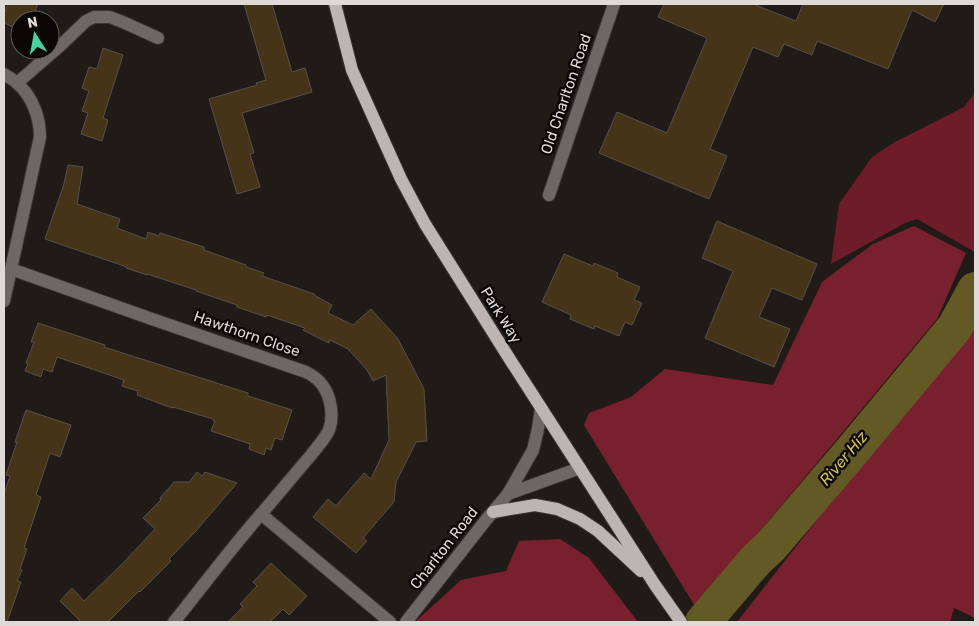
<svg xmlns="http://www.w3.org/2000/svg" width="979" height="626" viewBox="0 0 979 626" font-family="Rubik,sans-serif">
	<style>
		.green { fill: #6f1c2a }
		.forest { fill: #79202f }
		.lines { fill: none; stroke-linecap: round; stroke-linejoin: round }
		.river { stroke: #625924; stroke-width: 36 }
		.building { fill: #453418; stroke: #55514b }
		.minor-casing { stroke: #3b3632; stroke-width: 14 }
		.major-casing { stroke: #3b3632; stroke-width: 14 }
		.minor { stroke: #6c6866; stroke-width: 12 }
		.major { stroke: #bdb5b2; stroke-width: 12 }
		.labels { text-anchor: middle; stroke-width: 5; stroke-linejoin: round; paint-order: stroke }
		.street-label { font-size: 15px; fill: #dedad7; stroke: #090605 }
		.water-label { font-size: 16px; font-style: italic; fill: #d5c134; stroke: #090605 }
	</style>
	<rect width="100%" height="100%" fill="#211b17"/>
	<polygon class="green" points="975,93 975,252 917,219 905,223 831,264 839,204 872,157 895,142 964,107"/>
	<g class="forest">
		<polygon points="914,226 966,253 937,319 696,608 584,425 589,413 631,397 665,369 773,385 822,282 873,244"/>
		<polygon points="975,321 975,618 954,608 950,622 737,622 827,507 968,337"/>
		<polygon points="560,539 589,558 638,622 415,622 461,580 506,571 519,541"/>
	</g>
	<g class="lines">
		<polyline class="river" points="703,622 756,560 771,546 852,451 955,327 975,290"/>
	</g>
	<g class="building">
		<polygon points="8,4 38,4 31,20 20,20 20,30 4,23 4,14"/>
		<polygon points="244,4 272,4 292,72 305,68 312,92 242,113 254,153 250,154 260,187 237,194 209,99 257,85 256,83 266,80"/>
		<polygon points="664,4 753,4 796,21 803,4 944,4 935,22 912,10 888,69 817,41 812,55 784,44 778,57 753,47 710,149 727,156 709,199 599,153 617,112 667,133 707,38 658,17"/>
		<polygon points="103,48 123,55 103,118 108,120 102,141 81,134 88,113 82,111 89,91 82,88 89,67 97,69"/>
		<polygon points="68,165 83,167 77,204 120,219 117,228 146,239 148,232 159,236 160,233 204,247 204,250 246,265 246,267 264,273 262,276 314,294 314,295 332,305 328,313 353,325 371,309 398,339 424,389 427,441 416,442 396,482 394,502 363,538 367,541 356,553 313,517 328,499 336,506 364,473 371,479 389,440 386,375 373,381 367,370 348,349 330,340 329,343 303,330 305,328 267,315 266,317 237,307 237,305 196,291 196,290 147,274 147,275 126,268 127,267 45,239 64,184"/>
		<polygon points="717,221 817,264 802,300 772,288 759,317 790,329 774,367 705,338 733,271 702,258"/>
		<polygon points="564,254 593,266 594,263 618,273 617,277 640,287 634,300 642,303 632,325 625,322 619,336 595,326 594,329 570,319 571,315 542,302"/>
		<polygon points="38,323 105,345 104,347 248,393 248,396 292,410 282,440 275,438 271,450 266,448 264,455 249,449 250,444 211,431 215,421 213,420 213,419 173,407 172,408 137,395 138,391 122,386 124,380 57,357 52,372 43,369 41,377 25,371 28,364 26,363 34,342 31,342"/>
		<polygon points="26,410 71,425 60,457 50,453 36,495 41,497 24,548 27,549 20,569 22,570 17,581 21,582 7,622 4,622 4,494 10,476 6,475 17,442 15,442"/>
		<polygon points="197,472 202,476 205,472 237,483 195,532 169,559 171,561 140,592 139,591 108,622 81,622 60,601 72,588 84,601 123,563 155,529 143,518 161,500 160,498 174,482 189,482"/>
		<polygon points="271,563 307,596 289,615 283,609 270,622 228,622 243,607 240,604 257,586 253,582"/>
	</g>
	<g class="lines">
		<g class="minor-casing">
			<g id="minor">
				<path d="M4 74C8 77 13 79 17 83 32 96 40 117 40 137L4 301"/>
				<polyline points="17,83 61,45 86,21 94,17 110,17 125,23 158,38"/>
				<polyline points="549,195 614,4"/>
				<path d="M11 269 149 318 306 372C312 375 319 380 323 386 331 397 334 417 329 430 325 439 317 447 311 455 295 474 279 493 262 513 231 548 203 586 174 622"/>
				<polyline points="508,494 580,468"/>
				<polyline points="261,514 390,622"/>
				<polyline points="406,622 486,520 508,494 533,450 538,429 541,408"/>
			</g>
		</g>
		<g class="major-casing">
			<g id="major">
				<polyline points="335,4 352,70 401,179 425,224 509,358 655,585 681,622"/>
				<polyline points="493,512 535,505 557,509 580,519 598,531 641,571"/>
			</g>
		</g>
		<use href="#minor" class="minor"/>
		<use href="#major" class="major"/>
	</g>
	<g class="labels">
		<g class="street-label">
			<text transform="translate(566 94) rotate(-71)" y="5">Old Charlton Road</text>
			<text transform="translate(501 315) rotate(58)" y="5">Park Way</text>
			<text transform="translate(247 334) rotate(19)" y="5">Hawthorn Close</text>
			<text transform="translate(444 548) rotate(-52)" y="5">Charlton Road</text>
		</g>
		<g class="water-label">
			<text transform="translate(843 458) rotate(-50)" y="6">River Hiz</text>
		</g>
	</g>
	<rect width="979" height="626" fill="none" stroke="#dedad7" stroke-width="10"/>
	<g transform="translate(35 35) rotate(349)"><circle r="24" fill="#090605" stroke="#5e5b59"/>
	<path d="M0-4L9 19L0 12L-9 19Z" fill="#43d4a0"/>
	<text y="-8" font-size="14" font-weight="bold" text-anchor="middle" fill="#dedad7">N</text>
	</g>
</svg>
